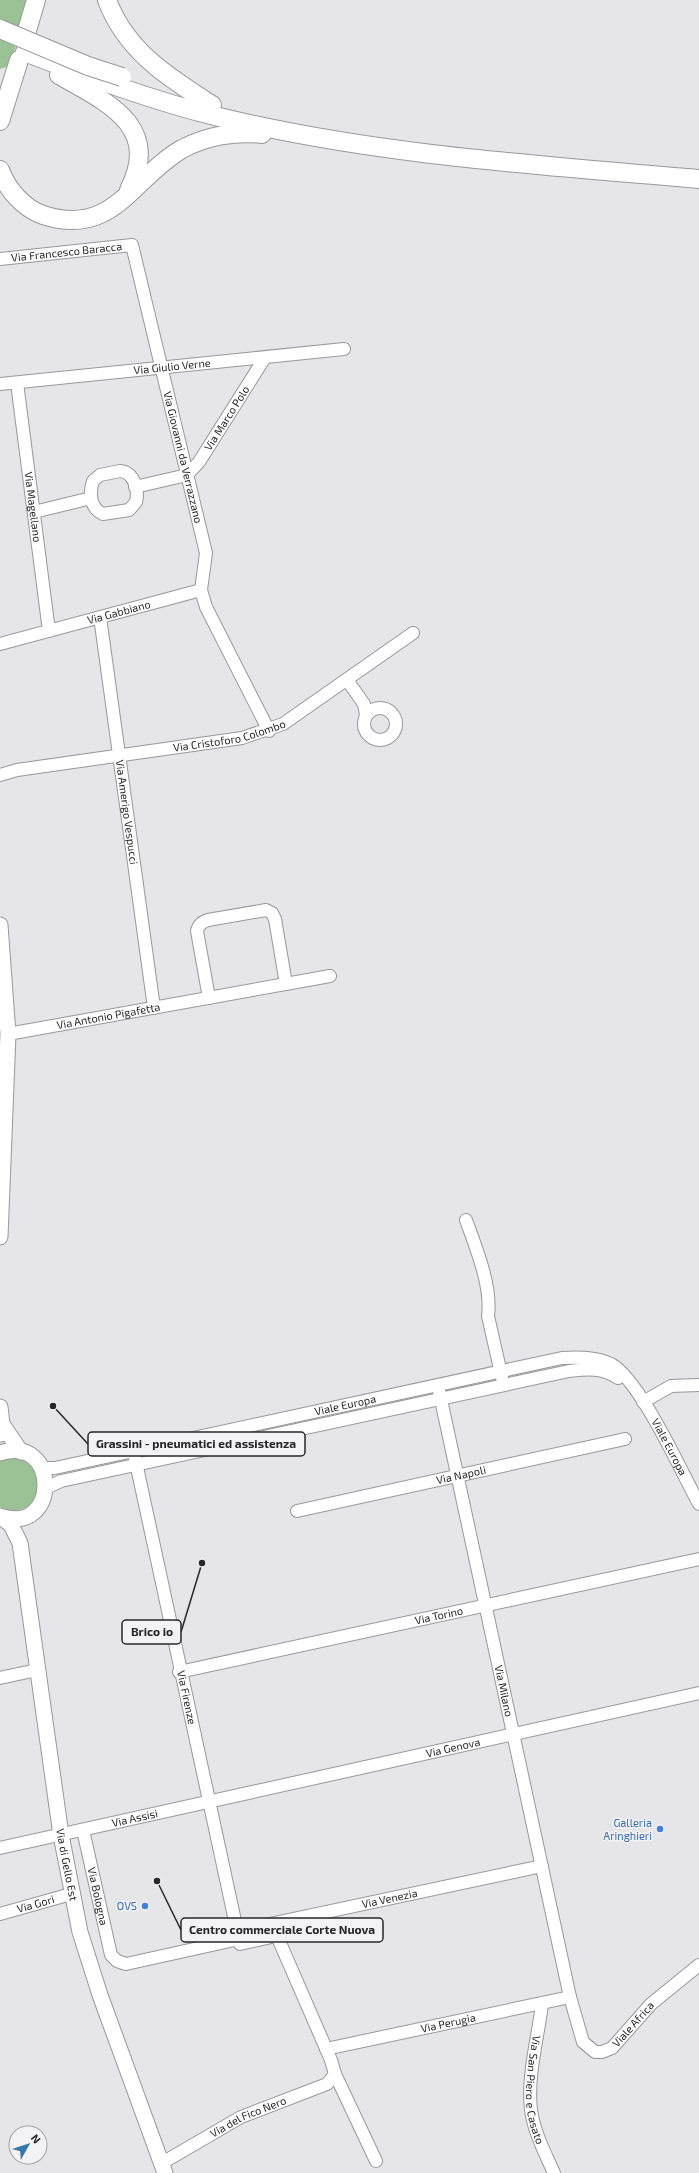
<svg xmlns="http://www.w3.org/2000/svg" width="699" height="2173" viewBox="0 0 699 2173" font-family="'Exo 2',sans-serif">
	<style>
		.green { fill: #9ac295 }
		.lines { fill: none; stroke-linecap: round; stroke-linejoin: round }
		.minor-casing { stroke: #98989a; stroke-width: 14 }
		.major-casing { stroke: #98989a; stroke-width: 17 }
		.highway-casing { stroke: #98989a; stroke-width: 20 }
		.minor { stroke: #fff; stroke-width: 12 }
		.major { stroke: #fff; stroke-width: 15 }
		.highway { stroke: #fff; stroke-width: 18 }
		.highway-bridge-casing { stroke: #98989a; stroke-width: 20; stroke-linecap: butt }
		.highway-bridge { stroke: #fff; stroke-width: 18 }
		.shop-dot { fill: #3f7fe0; stroke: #f3f3f6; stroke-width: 1.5 }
		.labels { text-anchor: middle; stroke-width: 3; stroke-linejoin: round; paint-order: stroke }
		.street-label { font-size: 11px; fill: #272728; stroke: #f3f3f6 }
		.shop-label { font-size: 11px; fill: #366cbe; stroke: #f3f3f6; text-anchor: end }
		.leader { fill: none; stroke: #272728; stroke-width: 1.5 }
		.callout-dot { fill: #272728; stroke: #f3f3f6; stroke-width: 1.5 }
		.callout { fill: #f3f3f6; stroke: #272728; stroke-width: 1.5 }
		.callout-label { font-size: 12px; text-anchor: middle; font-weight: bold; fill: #272728 }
	</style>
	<rect width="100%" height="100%" fill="#e6e6e9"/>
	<g class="green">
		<polygon points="0,0 29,0 10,66 0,69"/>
		<path d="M14 1457C58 1469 36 1525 0 1507V1461Z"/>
	</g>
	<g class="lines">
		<g class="minor-casing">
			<g id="minor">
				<path id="s1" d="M0 259 132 245 206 553 201 590 206 607 269 731"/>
				<path id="s2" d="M17 383 49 631"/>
				<path id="s3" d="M0 384 344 349"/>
				<path d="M120 471C134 472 139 490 136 502L129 510 103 514C90 508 89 493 93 481L100 475Z"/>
				<path id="s4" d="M135 487 187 475 199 462 264 359"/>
				<polyline points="34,512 91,498"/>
				<path id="s5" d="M100 617 154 1008"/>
				<path id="s6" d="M0 644 201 590"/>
				<polyline points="347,680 364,704 366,715"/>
				<circle cx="380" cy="724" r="16"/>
				<path id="s7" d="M0 775 17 770 242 738 283 724 413 633"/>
				<path d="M209 998 197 931C199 924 202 922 208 920L266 910 272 913 275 919 286 984"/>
				<path id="s8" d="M8 1034 330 976"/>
				<path d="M466 1220C476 1248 492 1286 488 1316L502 1378"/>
				<path id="s9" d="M438 1386 570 1997 583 2042 595 2052H602L612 2048 651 2004 699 1965"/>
				<polyline points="643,1402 671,1386 699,1385"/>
				<path id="s10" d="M135 1458 240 1944 276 1936"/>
				<path id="s11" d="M42 1468H55L562 1358C579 1357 596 1357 611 1364 640 1380 681 1471 699 1504"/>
				<path d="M46 1488 61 1481 569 1371C587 1369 602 1367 618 1378"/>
				<path id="s12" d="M297 1511 625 1439"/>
				<path id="s13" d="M179 1672 699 1559"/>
				<polyline points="0,1678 37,1670"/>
				<path id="s14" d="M83 1830 111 1955 117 1961 126 1964 239 1939"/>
				<path id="s15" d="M0 1848 699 1693"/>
				<path id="s16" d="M0 1914 71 1894"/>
				<polyline points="274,1929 331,2060 335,2074 376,2161"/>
				<path id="s17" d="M237 1931 542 1866"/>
				<path id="s18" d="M542 2004C538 2038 527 2075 531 2110 534 2132 545 2153 554 2173"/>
				<path id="s19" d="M326 2049 570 1997"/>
				<path id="s20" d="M162 2163 241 2117 327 2084 335 2074"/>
			</g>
		</g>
		<g class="major-casing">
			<g id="major">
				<polyline points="0,925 8,1034 0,1237"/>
				<polyline points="0,1407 2,1424 1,1434"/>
				<polyline points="2,1424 21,1452"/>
				<path d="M0 1453C60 1433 60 1537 0 1516"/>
				<path id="s21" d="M1 1517 11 1525 20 1543 61 1835 80 1932 100 1995 165 2173"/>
			</g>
		</g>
		<g class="highway-casing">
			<g id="highway">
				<path d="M107 0C126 51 168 77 212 105"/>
				<polyline points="26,34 36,0"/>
				<path d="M25 52C89 77 153 101 219 117 376 155 538 165 699 179"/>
				<path d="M59 75C106 102 162 125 129 190"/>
				<polyline points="0,121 19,60"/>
				<path d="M0 170C7 189 23 208 43 215 113 238 132 178 182 149 206 136 235 131 262 134"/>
			</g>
		</g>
		<use href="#minor" class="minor"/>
		<use href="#major" class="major"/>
		<use href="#highway" class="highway"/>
		<g class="highway-bridge-casing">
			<polyline id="highway-bridge" points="0,29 88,66 122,77"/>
		</g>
		<use href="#highway-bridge" class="highway-bridge"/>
	</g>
	<g class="shop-dot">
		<circle cx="660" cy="1829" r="4"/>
		<circle cx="145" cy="1906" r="4"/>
	</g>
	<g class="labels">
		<g class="street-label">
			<text dy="4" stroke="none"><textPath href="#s1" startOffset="67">Via Francesco Baracca</textPath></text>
			<text dy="4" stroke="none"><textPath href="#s3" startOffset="173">Via Giulio Verne</textPath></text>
			<text dy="4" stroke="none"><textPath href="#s4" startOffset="123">Via Marco Polo</textPath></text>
			<text dy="4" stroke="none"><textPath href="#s1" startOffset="351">Via Giovanni da Verrazzano</textPath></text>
			<text dy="4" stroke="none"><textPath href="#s2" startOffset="125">Via Magellano</textPath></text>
			<text dy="4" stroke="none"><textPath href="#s6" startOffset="123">Via Gabbiano</textPath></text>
			<text dy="4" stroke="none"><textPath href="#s7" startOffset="233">Via Cristoforo Colombo</textPath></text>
			<text dy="4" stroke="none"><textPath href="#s5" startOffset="197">Via Amerigo Vespucci</textPath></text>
			<text dy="4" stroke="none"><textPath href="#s8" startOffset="102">Via Antonio Pigafetta</textPath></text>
			<text dy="4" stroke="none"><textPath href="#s11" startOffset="310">Viale Europa</textPath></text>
			<text dy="4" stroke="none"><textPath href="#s11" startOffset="684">Viale Europa</textPath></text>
			<text dy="4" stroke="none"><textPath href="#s12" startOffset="168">Via Napoli</textPath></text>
			<text dy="4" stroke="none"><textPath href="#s13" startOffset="266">Via Torino</textPath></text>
			<text dy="4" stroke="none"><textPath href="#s9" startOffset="312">Via Milano</textPath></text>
			<text dy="4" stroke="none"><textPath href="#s10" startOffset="245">Via Firenze</textPath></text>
			<text dy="4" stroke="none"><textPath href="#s15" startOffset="464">Via Genova</textPath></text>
			<text dy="4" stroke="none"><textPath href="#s15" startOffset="138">Via Assisi</textPath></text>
			<text dy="4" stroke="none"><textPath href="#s21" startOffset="358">Via di Gello Est</textPath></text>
			<text dy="4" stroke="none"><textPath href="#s14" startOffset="68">Via Bologna</textPath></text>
			<text dy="4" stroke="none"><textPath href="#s17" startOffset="156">Via Venezia</textPath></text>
			<text dy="4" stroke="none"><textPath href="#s16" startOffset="37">Via Gori</textPath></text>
			<text dy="4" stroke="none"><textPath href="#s19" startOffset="125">Via Perugia</textPath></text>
			<text dy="4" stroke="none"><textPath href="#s9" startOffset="737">Viale Africa</textPath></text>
			<text dy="4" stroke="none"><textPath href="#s18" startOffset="87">Via San Piero e Casato</textPath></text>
			<text dy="4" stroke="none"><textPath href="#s20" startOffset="98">Via del Fico Nero</textPath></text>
		</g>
		<g class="shop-label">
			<text x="652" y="1827">Galleria<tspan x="652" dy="13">Aringhieri</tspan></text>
			<text x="137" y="1910">OVS</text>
		</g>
	</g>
	<path class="leader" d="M53 1406L88 1444M202 1563L181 1632M157 1881L181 1930"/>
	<g class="callout-dot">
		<circle cx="53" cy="1406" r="4"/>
		<circle cx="202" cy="1563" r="4"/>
		<circle cx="157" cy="1881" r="4"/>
	</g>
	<g class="callout">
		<rect x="88" y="1432" width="217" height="24" rx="4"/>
		<rect x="122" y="1620" width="59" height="24" rx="4"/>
		<rect x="181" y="1918" width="202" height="24" rx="4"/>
	</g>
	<g class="callout-label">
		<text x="196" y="1448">Grassini - pneumatici ed assistenza</text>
		<text x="152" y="1636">Brico io</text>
		<text x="282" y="1934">Centro commerciale Corte Nuova</text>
	</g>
	<g transform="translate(28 2145) rotate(51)"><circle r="19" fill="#f3f3f6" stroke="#a1a1a4"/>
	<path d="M0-3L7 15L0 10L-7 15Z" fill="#3278ad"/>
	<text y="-6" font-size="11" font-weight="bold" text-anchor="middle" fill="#272728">N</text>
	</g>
</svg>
